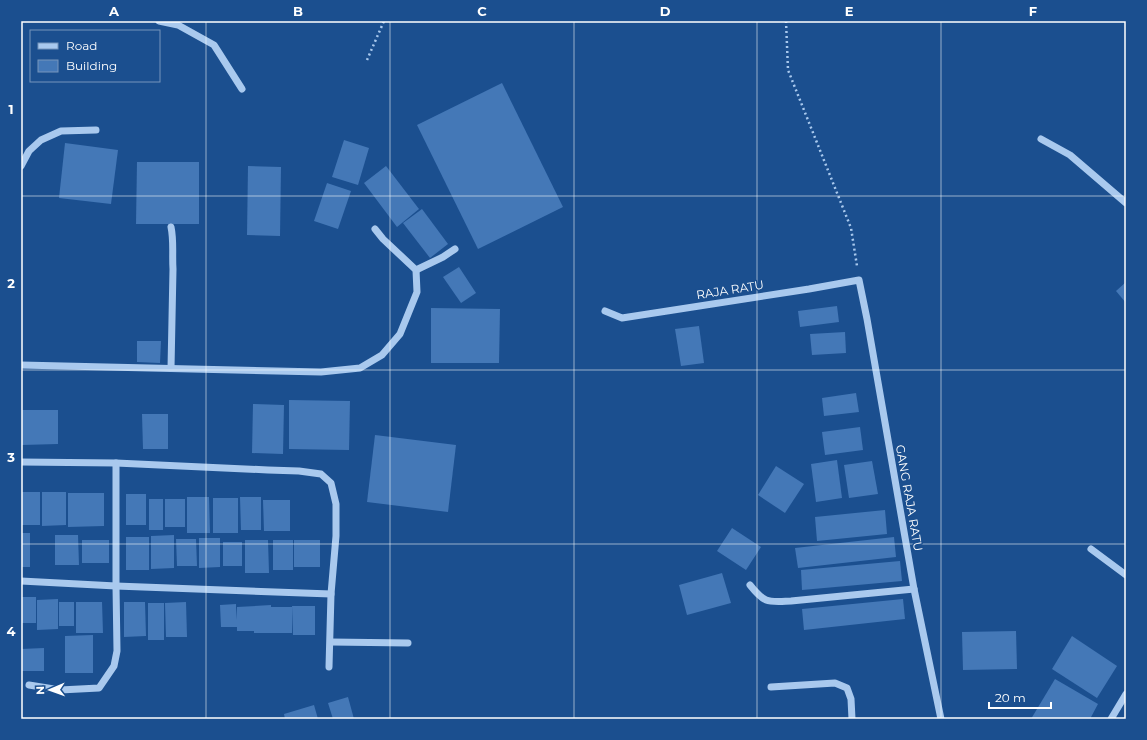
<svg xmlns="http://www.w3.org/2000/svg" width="1147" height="740" viewBox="0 0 1147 740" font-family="Montserrat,sans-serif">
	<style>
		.building { fill: #4478b7 }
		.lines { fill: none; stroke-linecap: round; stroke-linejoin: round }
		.path { stroke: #a9c9ee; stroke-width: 2.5; stroke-dasharray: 2 3; stroke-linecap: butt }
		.minor { stroke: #a9c9ee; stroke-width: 7 }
		.grid { fill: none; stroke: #fff; stroke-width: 1; stroke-opacity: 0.55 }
		.labels { text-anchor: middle; stroke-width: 3; stroke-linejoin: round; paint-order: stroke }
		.street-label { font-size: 12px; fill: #fff; stroke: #1b4f8f }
		.neatline { fill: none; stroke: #fff; stroke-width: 1.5 }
		.grid-label { font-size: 13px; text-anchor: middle; font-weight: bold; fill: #fff }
	</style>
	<rect width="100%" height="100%" fill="#1b4f8f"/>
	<g class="building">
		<polygon points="502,83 563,207 478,249 417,125"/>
		<polygon points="344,140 369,148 358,185 332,177"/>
		<polygon points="65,143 118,150 111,204 59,198"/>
		<polygon points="137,162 199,162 199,224 136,224"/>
		<polygon points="248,166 281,167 280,236 247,235"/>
		<polygon points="386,166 419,209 397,227 364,183"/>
		<polygon points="327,183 351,191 338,229 314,221"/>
		<polygon points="422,209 448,244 430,258 403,223"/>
		<polygon points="459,267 476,293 461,303 443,277"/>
		<polygon points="1126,282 1126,303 1116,291"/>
		<polygon points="837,306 839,322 800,327 798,311"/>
		<polygon points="431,308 500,309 499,363 431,363"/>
		<polygon points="699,326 704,363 681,366 675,329"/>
		<polygon points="845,332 846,353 812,355 810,334"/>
		<polygon points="137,341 161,341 160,363 137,362"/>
		<polygon points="856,393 859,412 824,416 822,398"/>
		<polygon points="289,400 350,401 349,450 289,449"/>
		<polygon points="253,404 284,405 283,454 252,453"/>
		<polygon points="22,410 58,410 58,444 22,445"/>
		<polygon points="142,414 168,414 168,449 143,449"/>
		<polygon points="860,427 863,450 825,455 822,432"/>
		<polygon points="375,435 456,445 448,512 367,502"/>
		<polygon points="837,460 842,498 816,502 811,464"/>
		<polygon points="872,461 878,494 849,498 844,465"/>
		<polygon points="776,466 804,484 785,513 758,495"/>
		<rect x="21" y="492" width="19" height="33"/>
		<polygon points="42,492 66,492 66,525 42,526"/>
		<polygon points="68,493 104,493 104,526 68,527"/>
		<rect x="126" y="494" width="20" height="31"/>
		<polygon points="187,497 209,497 210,533 187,533"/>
		<polygon points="240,497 261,497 261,530 241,530"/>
		<rect x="213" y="498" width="25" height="35"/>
		<rect x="149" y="499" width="14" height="31"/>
		<rect x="165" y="499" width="20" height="28"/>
		<polygon points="263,500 290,500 290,531 264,531"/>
		<polygon points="885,510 887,534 817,541 815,517"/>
		<polygon points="732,528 761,547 746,570 717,551"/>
		<rect x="21" y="533" width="9" height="34"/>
		<polygon points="55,535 78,535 79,565 55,565"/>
		<polygon points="174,535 174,568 151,569 151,536"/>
		<rect x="126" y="537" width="23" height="33"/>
		<polygon points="894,537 896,557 798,568 795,548"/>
		<polygon points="199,538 220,538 220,567 199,568"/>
		<polygon points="176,539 196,539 197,566 177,566"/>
		<rect x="82" y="540" width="27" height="23"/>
		<polygon points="245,540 268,540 269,573 245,573"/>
		<rect x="273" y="540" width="20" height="30"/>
		<rect x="294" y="540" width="26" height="27"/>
		<rect x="223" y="542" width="19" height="24"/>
		<polygon points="900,561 902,581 802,590 801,570"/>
		<polygon points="722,573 731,603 687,615 679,585"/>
		<rect x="21" y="597" width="15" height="26"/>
		<polygon points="58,599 58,629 37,630 37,600"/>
		<polygon points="903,599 905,619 804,630 802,609"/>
		<rect x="59" y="602" width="15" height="24"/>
		<polygon points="76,602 102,602 103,633 76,633"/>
		<polygon points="124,602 145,602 146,636 124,637"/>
		<polygon points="186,602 187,637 166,637 165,603"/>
		<rect x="148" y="603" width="16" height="37"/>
		<polygon points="236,604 236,620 237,607 271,605 271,607 292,607 292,633 254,633 254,631 237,631 237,627 221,627 220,605"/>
		<polygon points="292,606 315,606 315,635 293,635"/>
		<polygon points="1016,631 1017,669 963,670 962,632"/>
		<polygon points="93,635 93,673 65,673 65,636"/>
		<polygon points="1072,636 1117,666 1097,698 1052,669"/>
		<polygon points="44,648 44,671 21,671 21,649"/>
		<polygon points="1055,679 1098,704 1090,719 1031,719"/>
		<polygon points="348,697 354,719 333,719 328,703"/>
		<polygon points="314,705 318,719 285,719 284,714"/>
	</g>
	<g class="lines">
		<g class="path">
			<polyline points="786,21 788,70 851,228 857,266"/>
			<polyline points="367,60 384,21"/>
		</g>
		<g class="minor">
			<polyline points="159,21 178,25 214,45 242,89"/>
			<polyline points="1041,139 1070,155 1126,203"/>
			<polyline points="21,166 29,151 41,140 61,131 96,130"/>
			<polyline points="416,270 443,257 455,249"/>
			<polyline points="605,311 622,318 809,289 859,280 867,319 914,589 941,719"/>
			<polyline points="21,365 321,372 360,368 382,355 400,334 417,292 416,270 383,239 375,229"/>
			<path d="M171 368 173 269C172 255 174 241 171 227"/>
			<polyline points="21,462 116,463 268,470 299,471 321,474 331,483 336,504 336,536 331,594 329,667"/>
			<polyline points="1091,549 1126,575"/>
			<polyline points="21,581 116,586 331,594"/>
			<path d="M750 585C765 604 768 602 791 601L914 589"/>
			<polyline points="331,642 408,643"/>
			<polyline points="29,685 60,690 99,688 114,666 117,651 116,586 116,463"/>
			<polyline points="771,687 835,683 847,688 851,699 852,719"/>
			<polyline points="1111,719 1126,694"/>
		</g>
	</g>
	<path class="grid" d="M206 21V719M390 21V719M574 21V719M757 21V719M941 21V719M21 196H1126M21 370H1126M21 544H1126"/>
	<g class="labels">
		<g class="street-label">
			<text transform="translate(730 290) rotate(-9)" y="4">RAJA RATU</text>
			<text transform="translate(909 498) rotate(80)" y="4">GANG RAJA RATU</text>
		</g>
	</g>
	<rect width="1147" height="740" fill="none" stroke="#1b4f8f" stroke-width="44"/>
	<rect x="30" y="30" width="130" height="52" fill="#1b4f8f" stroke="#7695bc"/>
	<rect x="38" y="43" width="20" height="6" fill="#a9c9ee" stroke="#7695bc"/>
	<text x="66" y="50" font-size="12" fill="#ffffff">Road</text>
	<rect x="38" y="60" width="20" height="12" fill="#4478b7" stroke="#7695bc"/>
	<text x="66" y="70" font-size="12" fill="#ffffff">Building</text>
	<g transform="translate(50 690) rotate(268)" stroke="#1b4f8f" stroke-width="3" paint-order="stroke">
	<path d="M0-3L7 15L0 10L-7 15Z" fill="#ffffff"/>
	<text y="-6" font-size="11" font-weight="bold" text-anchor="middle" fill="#ffffff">N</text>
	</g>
	<path d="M989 702v6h62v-6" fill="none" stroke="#ffffff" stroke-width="2"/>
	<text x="995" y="702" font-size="12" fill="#ffffff" stroke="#1b4f8f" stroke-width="3" paint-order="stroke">20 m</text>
	<rect x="22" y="22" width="1103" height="696" class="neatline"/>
	<g class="grid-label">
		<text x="114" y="16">A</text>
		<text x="298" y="16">B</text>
		<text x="482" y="16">C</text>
		<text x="665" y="16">D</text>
		<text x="849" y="16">E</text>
		<text x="1033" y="16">F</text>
		<text x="11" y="114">1</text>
		<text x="11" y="288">2</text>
		<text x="11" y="462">3</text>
		<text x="11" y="636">4</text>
	</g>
</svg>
